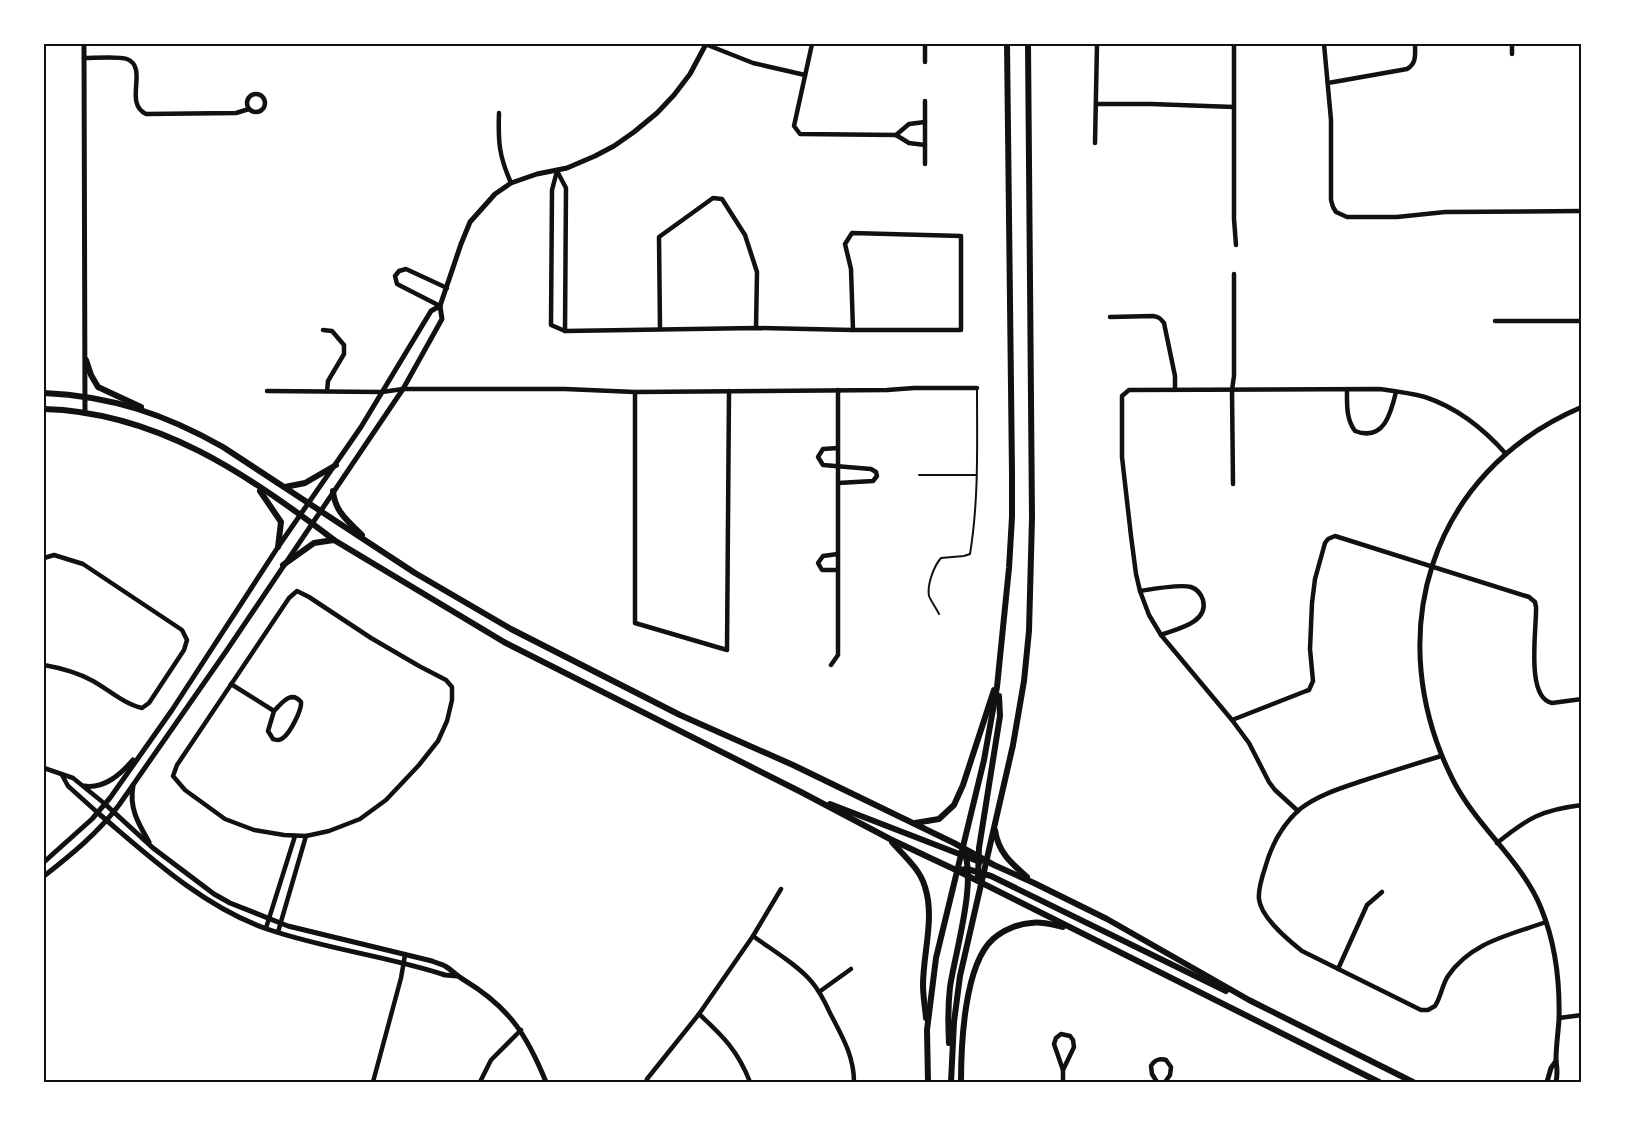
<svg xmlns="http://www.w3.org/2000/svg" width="1625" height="1126" viewBox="0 0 1625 1126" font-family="'Open Sans',sans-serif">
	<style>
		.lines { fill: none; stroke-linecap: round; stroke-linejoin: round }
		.service { stroke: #111; stroke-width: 2 }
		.minor { stroke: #111; stroke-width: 4.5 }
		.tertiary { stroke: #111; stroke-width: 5 }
		.secondary { stroke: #111; stroke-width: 6 }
		.neatline { fill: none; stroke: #111; stroke-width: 2 }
	</style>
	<rect width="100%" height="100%" fill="#fff"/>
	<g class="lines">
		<g class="service">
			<polyline points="919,475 976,475"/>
			<path d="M939 614C936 608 931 601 929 596 927 584 934 566 941 558L964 556 970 554C979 499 977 443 977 388"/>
		</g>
		<g class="minor">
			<polyline points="705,44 753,63 805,75"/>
			<polyline points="812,44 794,126 800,134 896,135 909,143 925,145"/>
			<polyline points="1234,44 1234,219 1236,245"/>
			<polyline points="1324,44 1331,120 1331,200 1333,207 1336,212 1347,217 1397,217 1445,212 1582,211"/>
			<polyline points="1512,44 1512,54"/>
			<path d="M84 58C94 58 119 56 127 59 149 68 123 103 146 114L236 113 249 109"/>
			<polyline points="925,62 925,44"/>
			<path d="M1328 83 1407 69C1417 63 1415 54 1415 44"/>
			<circle cx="256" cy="103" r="9"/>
			<polyline points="1096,104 1151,104 1234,107"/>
			<path d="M499 113C498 142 499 156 511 183"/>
			<polyline points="896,135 909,124 925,122"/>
			<polyline points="1095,143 1097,44"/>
			<polyline points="925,164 925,101"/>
			<polyline points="557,171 552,190 551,325 565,331 756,328 853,330"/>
			<polyline points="557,171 566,188 565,331"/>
			<polygon points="852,233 961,236 961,330 853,330 851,269 845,244"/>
			<polyline points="440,306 397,284 395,276 399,271 406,269 447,288"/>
			<path d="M1110 317 1153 316C1159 317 1160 318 1164 323L1175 376V390"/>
			<polyline points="1495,321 1582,321"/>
			<polyline points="660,328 659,237 713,198 722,199 745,235 757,272 756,328"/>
			<polyline points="323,330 332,331 344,345 344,354 328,381 327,391"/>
			<path d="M1347 390C1347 404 1346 419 1355 431 1384 442 1391 413 1396 392"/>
			<polyline points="267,391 382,392 403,389 565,389 635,392 887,390 914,388 977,388"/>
			<polyline points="635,392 635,623 727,650 729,391"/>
			<polyline points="838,448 823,449 818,457 823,465 871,469 876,472 877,476 873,481 838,483"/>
			<polyline points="1233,484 1232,390 1234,376 1234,274"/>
			<polyline points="838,554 823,556 818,563 822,570 838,570"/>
			<path d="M44 558 54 555 83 564 182 630 187 640 184 650 149 703 142 708C124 704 109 690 93 681 77 672 61 668 44 665"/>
			<polygon points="297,591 309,597 371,638 419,666 446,680 452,687 452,700 447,721 438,741 419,765 386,800 360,819 329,831 306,836 284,835 254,830 225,819 185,790 173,776 177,765 289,598"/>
			<path d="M1140 591C1152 589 1180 584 1191 587 1197 589 1201 594 1203 600 1209 623 1176 629 1161 635"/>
			<polyline points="831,665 838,655 838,390"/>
			<path d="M231 684 274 711 268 731 273 739C277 740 279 741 283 738 290 733 302 710 301 702 291 690 282 703 274 711"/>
			<path d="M1232 720 1306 691 1309 690 1313 681 1310 649 1312 603 1315 579 1325 543 1328 539 1335 536 1529 597 1535 602 1536 607C1537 627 1525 698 1552 703L1582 699"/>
			<path d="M1441 756C1415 764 1389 772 1362 781 1341 788 1318 795 1300 809 1283 824 1271 846 1265 868 1262 877 1258 889 1259 899 1261 918 1288 940 1302 951L1421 1010H1428L1435 1006C1441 997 1442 985 1448 976 1471 942 1510 935 1546 922"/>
			<polyline points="44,768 73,778 105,804"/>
			<polyline points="62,775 68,786 98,813"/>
			<path d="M1298 811 1275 790 1269 782 1249 743 1232 720 1161 635 1149 615 1140 591 1136 574 1131 536 1122 457V396L1129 390 1379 389C1394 391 1410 393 1425 397 1458 408 1484 429 1506 454"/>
			<path d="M1497 843C1528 818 1541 810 1582 805"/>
			<polyline points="266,928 295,836"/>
			<polyline points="278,932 306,836"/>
			<path d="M753 936C772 950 795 963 811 981 820 991 825 1002 830 1013 842 1036 854 1056 854 1082"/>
			<polyline points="1338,969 1367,905 1382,892"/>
			<polyline points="819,992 851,969"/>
			<path d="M699 1014C723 1036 738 1051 750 1082"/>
			<polyline points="1559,1018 1582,1015"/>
			<polygon points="1061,1034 1070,1036 1073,1040 1074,1047 1063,1070 1054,1044 1056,1038"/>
			<polyline points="1063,1070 1063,1082"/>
			<polyline points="373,1082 401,978 405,955"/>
			<polyline points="480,1082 491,1060 521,1030"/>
			<polyline points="646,1082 647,1079 699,1014 753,936 781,889"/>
			<path d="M1157 1082 1152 1074 1151 1066C1154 1060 1160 1058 1166 1060L1171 1067 1170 1075 1165 1082"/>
		</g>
		<g class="tertiary">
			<polyline points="84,44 85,413"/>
			<path d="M84 786C104 789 120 775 133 760"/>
			<path d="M133 786C129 808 138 823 149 842"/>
			<path d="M105 804 153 848 214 894 230 903 288 926 432 961C436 963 442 964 445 966 452 970 457 976 464 980 509 1007 527 1035 546 1082"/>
			<path d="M98 813C150 857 202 906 267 929 325 949 387 956 445 975L457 976"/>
			<polyline points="44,862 92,819 110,798 172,710 278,547 361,427 431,311 440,306"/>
			<path d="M44 876C71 855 98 833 119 805L227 650 403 389 442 319 440 306 461 244 470 222 495 194 511 183 537 174 567 168 595 156 614 146 634 132 657 113 674 95 690 74 706 44"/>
			<polyline points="1547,1082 1551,1068 1556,1061"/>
			<path d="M1556 1082C1558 1072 1557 1070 1556 1060 1556 1047 1558 1033 1559 1020 1560 983 1555 942 1541 908 1522 861 1478 828 1454 782 1380 638 1428 472 1582 407"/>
		</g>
		<g class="secondary">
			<polyline points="86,360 91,375 98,387 141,407"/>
			<path d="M44 393C111 396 165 414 223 447L415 573 511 629 680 715 793 765 954 843 994 865 1034 883 1107 919 1249 1000 1413 1082"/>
			<path d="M44 409C156 412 248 474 334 540L504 642 801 792 890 839 958 871 1379 1082"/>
			<polyline points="285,487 305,483 336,465"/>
			<polyline points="260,491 281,522 278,547"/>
			<path d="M333 491C335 512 348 521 362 535"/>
			<polyline points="283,565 314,543 334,540"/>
			<polyline points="830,804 980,862"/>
			<polyline points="915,823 939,819 954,805 963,785 994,690"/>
			<path d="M995 830C998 852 1011 863 1027 877"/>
			<path d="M892 842C904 856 920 869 925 887 935 918 923 953 923 985 923 996 925 1007 926 1018"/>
			<polyline points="958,870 967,869 991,876 1226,991"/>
			<polyline points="978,876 979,848 1000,716 999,696"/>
			<path d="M949 1043C948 1024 948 1005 950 987 955 953 978 878 963 849"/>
			<polyline points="928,1082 927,1030 936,958 984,760 997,687 1009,568 1012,517 1012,473 1007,44"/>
			<polyline points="951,1082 954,1022 960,976 1013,745 1024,681 1029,631 1032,518 1028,44"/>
			<path d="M961 1082C961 1046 964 965 993 939 1003 930 1018 924 1031 923 1042 921 1053 925 1063 927"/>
		</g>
	</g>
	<rect width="1625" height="1126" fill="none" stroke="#ffffff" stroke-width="90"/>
	<rect x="45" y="45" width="1535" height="1036" class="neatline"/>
</svg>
